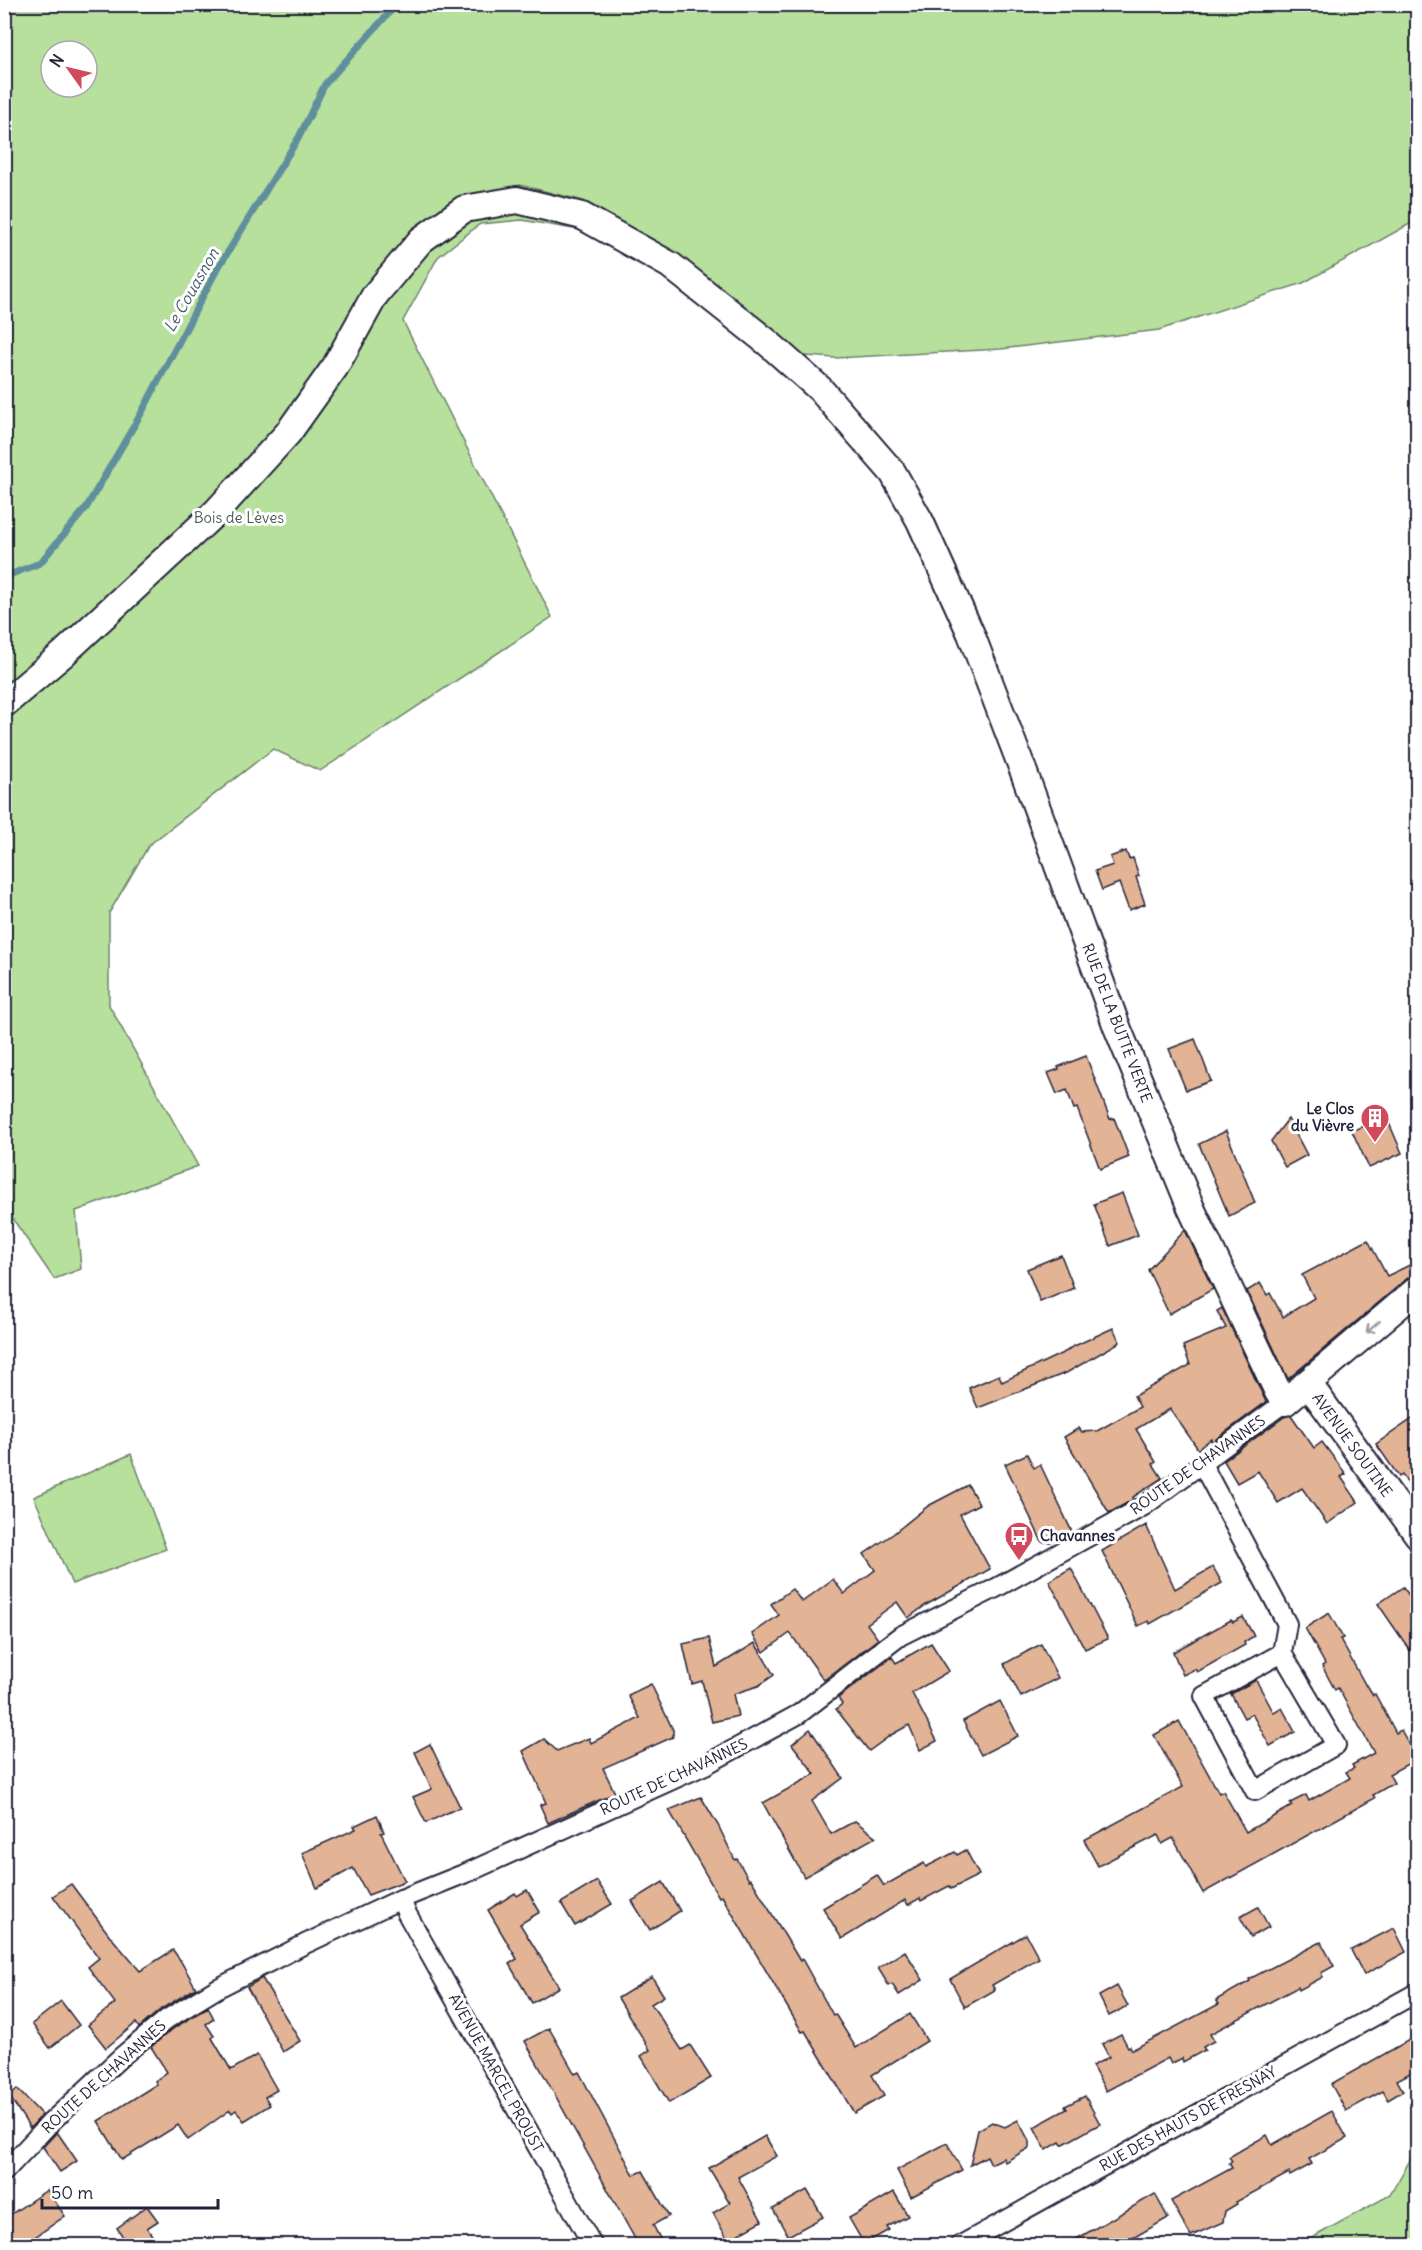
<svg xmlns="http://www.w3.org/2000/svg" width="1422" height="2250" viewBox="0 0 1422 2250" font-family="Delius,sans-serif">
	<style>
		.green { fill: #b7e09c; stroke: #6c816c; stroke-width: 1.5; fill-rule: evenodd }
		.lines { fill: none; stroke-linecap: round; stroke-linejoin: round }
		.stream { stroke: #5f8f9d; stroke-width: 7 }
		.building { fill: #e2b394; stroke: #22223b; stroke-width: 1.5 }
		.street-casing { stroke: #22223b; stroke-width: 22 }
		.secondary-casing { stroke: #22223b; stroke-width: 30 }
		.street { stroke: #fff; stroke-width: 18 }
		.secondary { stroke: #fff; stroke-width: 26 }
		.oneway { stroke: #9c9ca7 }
		.labels { text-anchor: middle; stroke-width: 6; stroke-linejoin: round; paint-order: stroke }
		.park-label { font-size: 15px; fill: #4f5b58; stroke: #fff }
		.street-label { font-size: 15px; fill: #22223b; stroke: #fff }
		.poi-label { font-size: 15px; font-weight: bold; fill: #22223b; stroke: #fff; text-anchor: end }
		.water-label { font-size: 16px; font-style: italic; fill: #40596c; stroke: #fff }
	</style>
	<rect width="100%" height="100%" fill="#fff"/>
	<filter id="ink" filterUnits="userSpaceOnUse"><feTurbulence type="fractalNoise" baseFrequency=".0167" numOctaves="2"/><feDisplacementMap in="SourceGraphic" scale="12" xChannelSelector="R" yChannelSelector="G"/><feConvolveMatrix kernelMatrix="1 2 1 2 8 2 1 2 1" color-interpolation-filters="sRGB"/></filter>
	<g filter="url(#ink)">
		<g class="green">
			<path d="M4 5H1417V220L1303 283 1159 330 1001 349 835 358 793 355 676 253 584 201 520 185 449 204 409 237 418 256 471 219 520 210 585 231 522 220 480 224 438 257 403 321 552 617 320 771 273 749 149 845 109 913V1005L198 1166 76 1211 81 1269 54 1279 4 1206ZM51 51H87V87H51Z"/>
			<polygon points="131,1454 166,1549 72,1584 34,1497"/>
			<polygon points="1417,2148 1417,2245 1299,2245 1390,2195"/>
		</g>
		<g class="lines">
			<polyline class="stream" points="4,577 40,563 86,508 142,412 215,273 299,137 325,84 397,4"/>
		</g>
		<g class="building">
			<polygon points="1126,851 1129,859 1133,858 1139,876 1136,877 1145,904 1129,910 1119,883 1102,890 1095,871 1113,865 1110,857"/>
			<polygon points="1195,1039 1211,1081 1186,1090 1169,1049"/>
			<polygon points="1086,1056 1110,1119 1114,1118 1129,1157 1100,1169 1077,1108 1074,1109 1067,1090 1057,1094 1048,1073 1059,1069 1058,1067"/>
			<polygon points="1386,1116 1402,1153 1369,1168 1352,1131"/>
			<polygon points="1288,1119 1307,1155 1285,1167 1271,1141"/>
			<polygon points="1226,1131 1255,1203 1229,1216 1199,1144"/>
			<polygon points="1122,1193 1138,1235 1110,1246 1094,1204"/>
			<polygon points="1185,1230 1213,1289 1169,1314 1148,1270"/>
			<polygon points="1368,1240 1387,1276 1418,1261 1418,1273 1408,1278 1288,1379 1247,1291 1260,1283 1267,1295 1270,1293 1283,1317 1314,1298 1302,1275"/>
			<polygon points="1061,1255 1074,1288 1040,1302 1027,1269"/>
			<polygon points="1222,1308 1266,1402 1212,1442 1211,1439 1198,1449 1170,1409 1136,1429 1156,1462 1153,1464 1162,1478 1133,1497 1134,1499 1109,1513 1064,1437 1079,1428 1082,1432 1097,1431 1140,1407 1134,1396 1190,1365 1183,1346 1226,1328 1217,1311"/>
			<polygon points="1113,1328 1120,1342 1068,1372 978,1408 969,1388 999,1375 1002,1382 1069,1350 1068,1349"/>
			<polygon points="1291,1415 1314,1448 1322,1442 1346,1474 1341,1477 1358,1502 1327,1524 1302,1488 1278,1503 1258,1471 1237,1483 1224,1461 1284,1417"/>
			<polygon points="1418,1415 1418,1497 1402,1475 1399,1477 1376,1444"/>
			<polygon points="1027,1454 1034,1468 1040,1464 1072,1532 1050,1542 1042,1542 1005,1464"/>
			<polygon points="968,1485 979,1504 960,1514 990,1569 926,1605 908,1618 897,1602 867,1624 878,1639 824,1680 790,1633 764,1652 752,1634 779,1615 771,1604 792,1589 802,1602 833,1579 844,1594 875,1570 864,1554 893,1534 928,1506"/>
			<polygon points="1146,1525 1175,1589 1213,1567 1222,1583 1150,1624 1149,1621 1138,1626 1102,1551"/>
			<polygon points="1071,1568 1108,1639 1085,1649 1049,1581"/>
			<polygon points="1403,1587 1418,1608 1418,1662 1378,1604"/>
			<polygon points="1329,1613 1343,1638 1340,1639 1366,1686 1367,1685 1373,1695 1375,1694 1396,1733 1401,1730 1417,1759 1389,1774 1394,1783 1373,1795 1375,1798 1203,1893 1173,1838 1162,1844 1158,1835 1098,1866 1084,1840 1183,1787 1154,1735 1179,1721 1219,1793 1223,1791 1246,1832 1292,1806 1290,1803 1306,1795 1309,1801 1350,1778 1346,1772 1354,1768 1352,1765 1374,1753 1338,1688 1335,1690 1322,1666 1325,1664 1305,1628"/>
			<polygon points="1243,1617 1254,1636 1244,1642 1245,1645 1197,1672 1195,1669 1183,1675 1173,1652 1231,1620 1233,1622"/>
			<polygon points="709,1638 716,1667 755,1643 774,1675 758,1686 733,1694 738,1716 712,1722 702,1681 692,1684 683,1644"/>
			<polygon points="931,1643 949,1671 912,1693 937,1741 920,1750 909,1725 891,1735 869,1751 836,1709 842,1704 838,1698 892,1657 896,1663"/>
			<polygon points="1041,1644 1058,1678 1021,1697 1004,1664"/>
			<polygon points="1256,1680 1274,1713 1282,1708 1295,1732 1270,1746 1252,1714 1244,1718 1231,1694"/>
			<polygon points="651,1684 673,1730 673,1737 603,1768 615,1793 548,1823 540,1805 546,1803 523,1751 544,1739 557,1751 589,1738 591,1743 640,1718 628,1695"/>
			<polygon points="1000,1701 1018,1736 981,1755 963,1721"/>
			<polygon points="810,1729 843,1778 812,1801 831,1834 855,1821 876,1837 804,1877 763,1803 815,1774 792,1744"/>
			<polygon points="430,1744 460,1807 426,1823 413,1797 432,1789 415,1752"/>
			<polygon points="701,1797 718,1825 735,1860 737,1859 749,1880 751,1879 800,1961 802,1959 833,2015 835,2014 856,2048 910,2014 927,2041 872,2075 884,2096 854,2113 805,2031 802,2032 722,1896 719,1897 669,1810"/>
			<polygon points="377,1815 384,1832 381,1833 405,1881 368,1895 353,1868 317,1888 302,1853 356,1829 354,1826"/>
			<polygon points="966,1850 979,1875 951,1889 949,1886 921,1901 920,1898 908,1905 905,1900 842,1939 823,1908 877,1875 884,1886 924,1863 926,1867 955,1852 957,1855"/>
			<polygon points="597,1881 612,1904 575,1926 561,1903"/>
			<polygon points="663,1882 680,1911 650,1930 632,1901"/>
			<polygon points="71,1884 110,1936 140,1971 173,1950 180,1960 196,1988 161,2009 139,2028 136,2023 106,2048 88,2025 115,2003 88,1967 99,1958 53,1896"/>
			<polygon points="527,1890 540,1912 520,1924 559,1987 532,2003 509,1964 517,1959 488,1910 515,1893 517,1896"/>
			<polygon points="1258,1907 1269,1927 1251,1937 1240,1917"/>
			<polygon points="1394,1928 1406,1952 1364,1975 1351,1950"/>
			<polygon points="1026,1934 1039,1958 992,1985 995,1990 965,2007 950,1979"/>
			<polygon points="1321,1942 1334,1966 1321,1973 1323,1977 1299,1990 1298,1987 1210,2034 1214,2041 1203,2047 1205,2050 1183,2062 1182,2058 1171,2064 1168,2058 1106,2091 1092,2066 1109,2057 1102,2044 1121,2034 1128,2047 1130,2046 1132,2050 1219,2004 1216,2000 1250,1981 1249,1979"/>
			<polygon points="905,1951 923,1980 899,1995 892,1984 889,1986 878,1968"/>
			<polygon points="652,1977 664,1996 651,2004 682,2050 690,2045 711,2078 669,2103 641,2056 650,2050 618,1998"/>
			<polygon points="262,1978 300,2041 283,2052 247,1987"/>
			<polygon points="1117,1986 1128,2006 1109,2016 1099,1996"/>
			<polygon points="61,2001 79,2025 50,2048 32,2024"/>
			<polygon points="208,2007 214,2019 206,2024 214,2036 212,2038 231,2070 257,2055 277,2090 265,2097 270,2105 244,2121 236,2110 232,2113 230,2110 188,2140 178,2125 122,2160 98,2121 157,2084 155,2081 167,2072 151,2047 174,2028"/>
			<polygon points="549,2028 575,2074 579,2072 634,2175 643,2171 669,2216 653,2225 664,2246 639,2246 525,2041"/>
			<polygon points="1418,2035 1418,2069 1397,2080 1403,2091 1388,2100 1383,2091 1346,2111 1331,2084"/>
			<polygon points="17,2089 42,2115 30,2128 9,2096"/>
			<polygon points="1085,2096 1100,2124 1062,2145 1060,2142 1046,2150 1034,2127 1067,2109 1065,2106"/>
			<polygon points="1332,2111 1347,2138 1309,2159 1312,2164 1290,2176 1289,2173 1236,2202 1237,2204 1225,2211 1223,2222 1191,2236 1171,2201 1232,2168 1229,2163 1232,2161 1229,2157 1267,2135 1272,2145"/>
			<polygon points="1018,2120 1029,2141 1029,2148 1005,2162 1003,2158 991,2164 987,2156 970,2165 978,2130 992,2122 1005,2127"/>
			<polygon points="57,2132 77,2161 60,2172 43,2147"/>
			<polygon points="765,2136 777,2156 738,2177 762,2221 728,2240 713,2213 730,2203 709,2168"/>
			<polygon points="947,2143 962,2170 911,2197 897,2170"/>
			<polygon points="47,2190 65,2216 22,2246 17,2246 4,2228 4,2219"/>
			<polygon points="807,2190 823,2217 788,2236 773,2209"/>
			<polygon points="894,2192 908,2216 887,2227 889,2230 864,2244 849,2218"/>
			<polygon points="1155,2194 1168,2218 1119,2246 1064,2246"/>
			<polygon points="147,2206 158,2221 147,2228 159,2246 129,2246 117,2228"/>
		</g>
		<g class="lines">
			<g class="street-casing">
				<g id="street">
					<polyline points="1202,1464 1287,1624 1282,1653 1336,1745 1255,1791 1204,1696 1282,1653"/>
					<polyline points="401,1899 406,1912 593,2246"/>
					<polyline points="4,2172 51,2122 121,2057 167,2019 218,1988 305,1944 401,1899 471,1871 705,1765 799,1714 900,1636 996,1588 1144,1506 1285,1402"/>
					<polyline points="959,2246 1418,1992"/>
				</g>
			</g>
			<g class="secondary-casing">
				<g id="secondary">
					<polyline points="4,704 63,654 216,512 288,433 335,367 375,295 421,240 464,209 517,200 582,216 670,265 767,342 820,389 893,473 920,521 971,634 1023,770 1117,1027 1191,1208 1278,1392 1285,1402 1418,1289"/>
					<polyline points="1308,1383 1418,1535"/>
				</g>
			</g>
			<use href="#street" class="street"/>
			<use href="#secondary" class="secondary"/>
		</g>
		<defs><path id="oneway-shaft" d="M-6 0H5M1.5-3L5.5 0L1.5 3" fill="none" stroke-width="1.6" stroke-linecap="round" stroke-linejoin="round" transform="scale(1.5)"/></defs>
		<use class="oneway" href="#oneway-shaft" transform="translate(1373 1327) rotate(139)"/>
	</g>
	<defs>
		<g id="building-pin" transform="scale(1.5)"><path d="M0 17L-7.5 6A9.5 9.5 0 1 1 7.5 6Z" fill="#d1495b" stroke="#fff"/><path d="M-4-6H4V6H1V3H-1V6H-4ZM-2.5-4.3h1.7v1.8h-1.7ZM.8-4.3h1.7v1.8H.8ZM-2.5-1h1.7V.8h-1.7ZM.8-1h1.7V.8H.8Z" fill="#fff"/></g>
		<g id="bus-pin" transform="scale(1.5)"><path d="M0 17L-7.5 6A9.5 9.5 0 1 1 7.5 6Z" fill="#d1495b" stroke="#fff"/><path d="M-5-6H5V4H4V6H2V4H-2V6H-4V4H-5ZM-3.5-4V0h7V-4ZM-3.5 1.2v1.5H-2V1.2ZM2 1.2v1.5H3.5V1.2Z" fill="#fff"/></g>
	</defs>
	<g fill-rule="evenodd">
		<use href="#building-pin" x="1375" y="1118"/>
		<use href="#bus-pin" x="1019" y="1536"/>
	</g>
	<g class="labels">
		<g class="park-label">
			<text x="239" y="523">Bois de Lèves</text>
		</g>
		<g class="street-label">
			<text transform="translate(1117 1023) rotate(69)" y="5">RUE DE LA BUTTE VERTE</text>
			<text transform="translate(1352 1445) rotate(54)" y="5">AVENUE SOUTINE</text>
			<text transform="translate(1198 1465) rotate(-35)" y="5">ROUTE DE CHAVANNES</text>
			<text transform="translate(674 1777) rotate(-25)" y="5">ROUTE DE CHAVANNES</text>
			<text transform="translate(496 2073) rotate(61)" y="5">AVENUE MARCEL PROUST</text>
			<text transform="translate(104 2077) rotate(-42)" y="5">ROUTE DE CHAVANNES</text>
			<text transform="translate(1188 2119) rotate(-29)" y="5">RUE DES HAUTS DE FRESNAY</text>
		</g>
		<g class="poi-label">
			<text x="1354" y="1114">Le Clos<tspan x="1354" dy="17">du Vièvre</tspan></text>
			<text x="1040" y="1541" text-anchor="start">Chavannes</text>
		</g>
		<g class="water-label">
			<text transform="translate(191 290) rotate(-60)" y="6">Le Couasnon</text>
		</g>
	</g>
	<rect width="1422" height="2250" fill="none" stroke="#fff" stroke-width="24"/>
	<rect x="12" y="12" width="1398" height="2226" fill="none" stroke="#22223b" stroke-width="2" filter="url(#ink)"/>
	<g transform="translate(69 69) rotate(304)"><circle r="28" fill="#ffffff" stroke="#a7a7b1" stroke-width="1.5"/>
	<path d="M0-4.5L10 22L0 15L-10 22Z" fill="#d1495b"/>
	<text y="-9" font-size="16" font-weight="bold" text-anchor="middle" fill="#22223b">N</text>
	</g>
	<path d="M42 2199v9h176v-9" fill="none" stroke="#22223b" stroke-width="3"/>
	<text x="51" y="2199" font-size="18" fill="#22223b" stroke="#ffffff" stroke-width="4.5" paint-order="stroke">50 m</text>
</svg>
